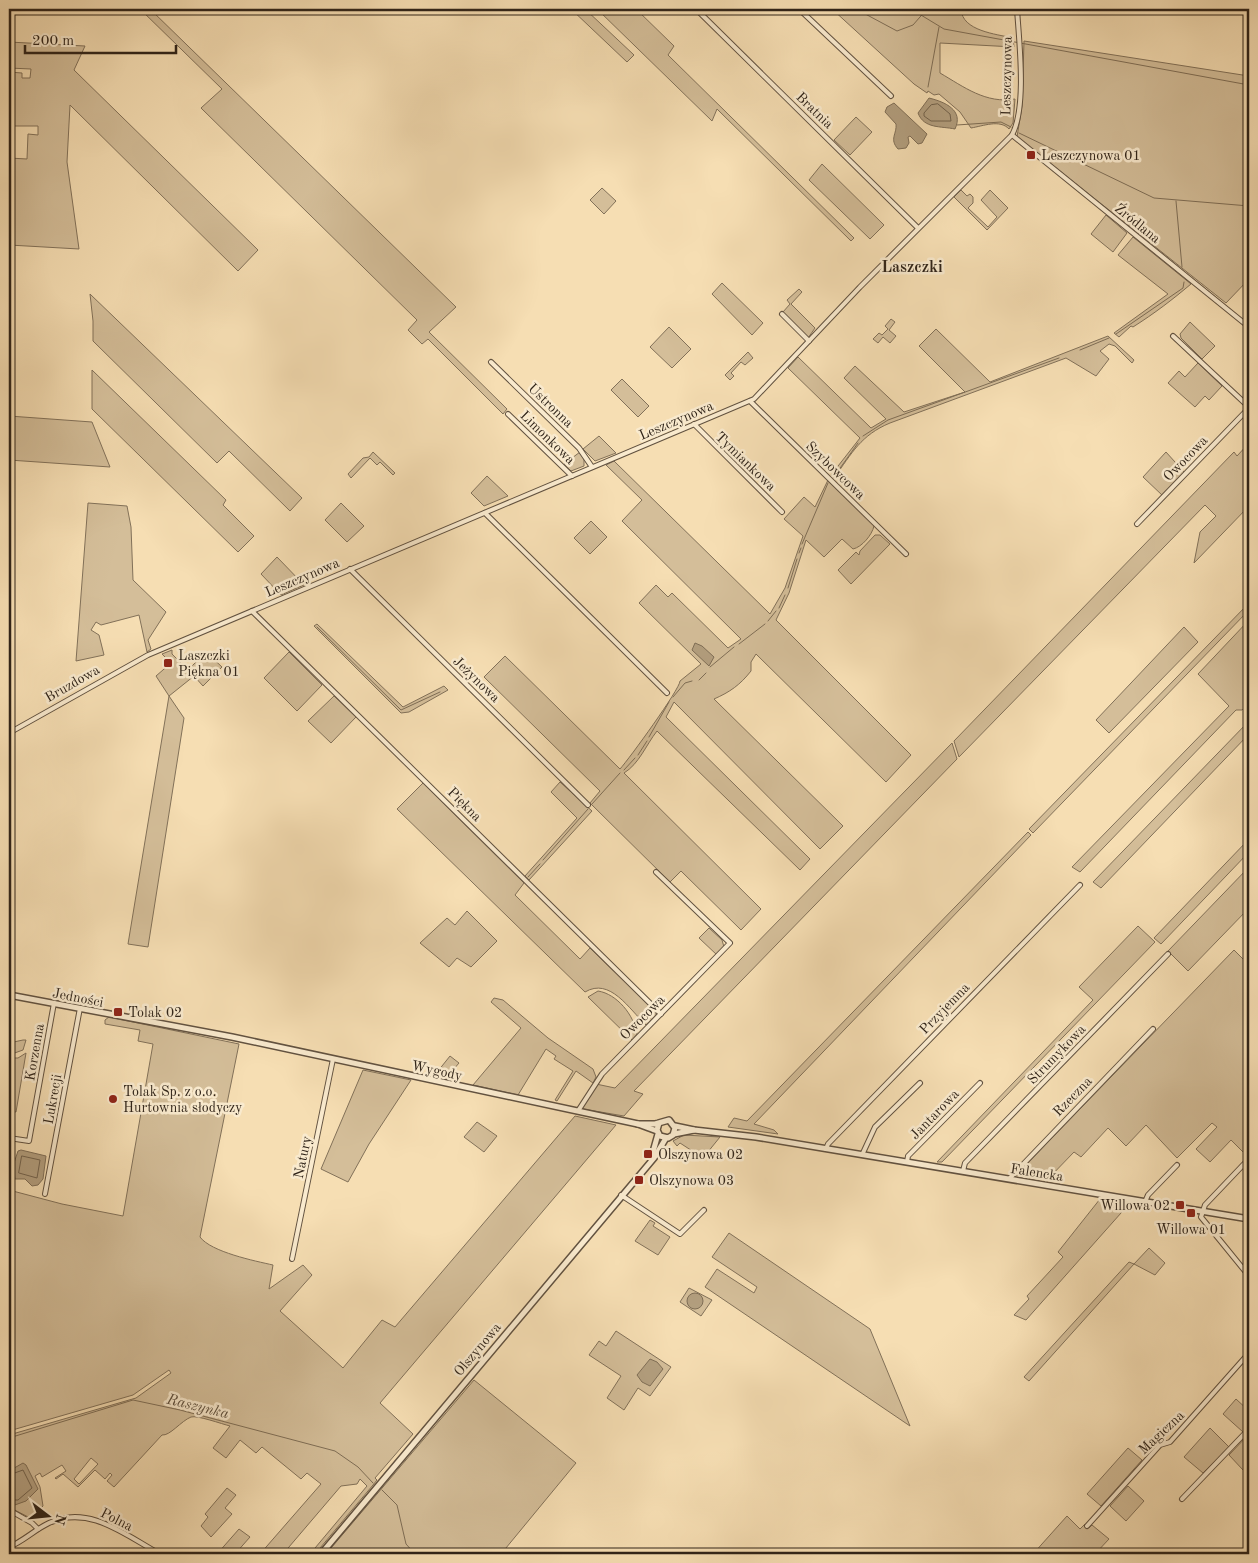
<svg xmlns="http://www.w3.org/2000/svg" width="1258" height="1563" viewBox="0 0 1258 1563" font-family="'Old Standard TT',serif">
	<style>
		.green { fill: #d4be99; stroke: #827159; fill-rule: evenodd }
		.water { fill: #b39f7f; stroke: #7f6e56 }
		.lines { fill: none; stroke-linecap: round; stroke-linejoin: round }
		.shore { stroke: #72624c; stroke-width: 1 }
		.stream { stroke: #7f6e56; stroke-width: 1 }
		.minor-casing { stroke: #625240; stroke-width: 6 }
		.tertiary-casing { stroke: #625240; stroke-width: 8 }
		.minor { stroke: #f9eace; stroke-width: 4 }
		.tertiary { stroke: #f9eace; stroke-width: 5 }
		.poi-dot { fill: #8f2418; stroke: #f9eace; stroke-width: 2 }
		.labels { text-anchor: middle; stroke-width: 5; stroke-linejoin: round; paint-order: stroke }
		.street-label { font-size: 14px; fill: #302419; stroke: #f9eace }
		.poi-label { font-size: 14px; fill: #302419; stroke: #f9eace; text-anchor: start }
		.water-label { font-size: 15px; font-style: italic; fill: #5e4f3d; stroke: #f9eace }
		.quarter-label { font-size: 16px; font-weight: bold; fill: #302419; stroke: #f9eace }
	</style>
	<rect width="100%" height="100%" fill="#f6deb3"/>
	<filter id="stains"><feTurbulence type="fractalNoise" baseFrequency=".004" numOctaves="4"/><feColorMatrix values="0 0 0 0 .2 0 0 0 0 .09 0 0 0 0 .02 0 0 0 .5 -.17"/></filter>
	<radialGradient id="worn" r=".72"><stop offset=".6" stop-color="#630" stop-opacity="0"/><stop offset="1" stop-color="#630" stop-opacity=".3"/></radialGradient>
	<g class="green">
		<polygon points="140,9 150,9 456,307 429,332 507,409 503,414 428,339 422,344 408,330 417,320 201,108 222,89"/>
		<polygon points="571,9 585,9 634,55 627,62"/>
		<polygon points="597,9 636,9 674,46 668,55 854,238 851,241 717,109 712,121"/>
		<path d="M832 9H961C962 31 996 34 1013 38L1014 47 940 43V73C964 87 986 104 1015 99L1013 123 1009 129C1000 119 983 126 971 128L960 112 939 94 934 95 928 91 927 93 914 84Z"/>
		<polygon points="1024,41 1249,76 1249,279 1226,303 1017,137 1022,106"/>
		<polygon points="9,42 85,46 74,70 258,250 238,271 70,105 67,162 79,249 9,245 9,158 27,159 28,134 38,135 38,126 9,126 9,72 22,73 22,78 30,78 31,69 9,68"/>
		<polygon points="856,117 872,132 850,155 834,140"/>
		<polygon points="822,164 884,225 870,239 809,180"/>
		<polygon points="602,188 616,201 604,214 590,200"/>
		<polygon points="961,190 967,196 970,194 973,197 973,203 968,208 988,227 997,217 981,200 990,190 1008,208 987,230 954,197"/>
		<polygon points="1106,215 1127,233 1113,252 1091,234"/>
		<path d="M1133 237 1191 284C1172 300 1155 313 1133 327L1131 326 1119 337 1114 333 1168 294 1118 255Z"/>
		<polygon points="722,283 763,323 752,335 712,294"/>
		<polygon points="799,289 802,292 791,304 815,328 808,338 783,312 790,304 787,300"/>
		<polygon points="90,294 302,498 290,511 229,451 217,463 93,341 93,321"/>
		<polygon points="891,319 895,322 889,330 896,336 890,343 883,337 878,343 873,339 879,333 882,335 888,329 885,326"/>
		<polygon points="1190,322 1215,346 1202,359 1181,338 1180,334"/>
		<polygon points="669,327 691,349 672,368 650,347"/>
		<path d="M936 329 990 382 1108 336 1134 360 1132 363 1115 346 1109 344 1100 351 1109 359 1096 376 1066 358 890 423C861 435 852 453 834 478L831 475 860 438 788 368 798 357 871 428 886 419 844 378 855 366 904 412 965 392 919 346Z"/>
		<polygon points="748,352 753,358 745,365 741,362 731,373 734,376 730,380 725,375"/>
		<polygon points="1198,363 1222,386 1209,400 1205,396 1195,407 1168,383 1179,371 1185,377"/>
		<polygon points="92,370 226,500 223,505 254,536 238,552 92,409"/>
		<polygon points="622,379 649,406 638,417 611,390"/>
		<polygon points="9,416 92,422 110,467 9,460"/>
		<polygon points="599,436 616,453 595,461 583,449"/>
		<polygon points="1249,443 1249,506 1194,563 1200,532 1216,516 1205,505 959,757 954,741 1234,452 1237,456"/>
		<polygon points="373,452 395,473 393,475 380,462 377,465 370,458 351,478 348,474 363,458 369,457"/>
		<polygon points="580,452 584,457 584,466 571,471 564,464"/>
		<polygon points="1166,452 1184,472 1163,496 1143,477"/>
		<path d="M614 461 770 614 785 588 803 536 784 519 804 497 815 507 828 480 874 526C872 535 862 547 853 549L842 539 824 557 806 540 789 593 776 620 911 755 886 782 756 654 751 662V671C740 685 730 692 714 699L843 826 820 849 674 702 666 717 810 859 800 870 657 731C646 745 639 764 624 773L761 909 741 930 681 871 670 882 590 803 600 791 484 677 505 656 620 769C629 759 680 689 680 681L701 664 639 603 656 585 668 597 672 593 728 648 741 639 622 521 642 500 606 465Z"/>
		<polygon points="487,476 508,496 484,506 471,493"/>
		<polygon points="88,503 127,506 131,527 133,580 166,612 148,640 151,649 147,652 139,615 101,625 96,622 91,630 99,635 104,655 76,661"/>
		<polygon points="341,503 364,526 347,542 325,520"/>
		<polygon points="591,521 607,537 590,554 574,538"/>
		<polygon points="875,535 880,535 890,544 851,584 838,570 856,552 859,555 860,551"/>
		<polygon points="277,557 304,585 281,595 261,574"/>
		<polygon points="1249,603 1249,610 1033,833 1029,829"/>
		<polygon points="1249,620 1249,704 1242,710 1236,710 1080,872 1072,867 1229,706 1198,674"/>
		<polygon points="317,624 403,707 444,686 448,690 409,712 401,713 314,626"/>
		<polygon points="1184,627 1198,642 1109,733 1096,720"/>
		<polygon points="172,650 172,654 188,670 206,652 222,667 203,686 194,676 169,696 184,718 148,947 128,944 169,696 156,676 171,663 162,654"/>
		<polygon points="289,652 322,685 297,711 264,678"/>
		<polygon points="334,696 356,717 331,743 308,721"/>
		<polygon points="1249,721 1249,734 1101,888 1093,882"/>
		<polygon points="952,743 957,759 634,1091 643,1094 624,1116 583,1109 582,1106 596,1084 615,1088"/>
		<polygon points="560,782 592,811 529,880 525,876 577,818 551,792"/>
		<path d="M423 783 524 883 515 895 580 959 590 948 656 1012V1015L646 1025C629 1009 610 977 585 992L397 809Z"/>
		<polygon points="1028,832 1031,835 754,1124 774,1130 778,1134 728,1127 734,1118 747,1121"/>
		<polygon points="1249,839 1249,852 1161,944 1154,938"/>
		<polygon points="1249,867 1249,908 1188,971 1168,951"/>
		<polygon points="467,911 497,941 471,967 457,958 449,967 420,943 447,918 455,925"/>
		<polygon points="1138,926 1155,942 942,1162 937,1162 1093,1000 1079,987"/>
		<polygon points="709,928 722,940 724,947 717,955 699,938"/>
		<polygon points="1234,950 1249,965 1249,1158 1231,1140 1210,1162 1196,1149 1217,1127 1212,1123 1177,1158 1146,1125 1126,1146 1108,1128 1081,1157 1074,1152 1047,1180 1016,1175"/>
		<path d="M598 991C617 994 634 1015 637 1034L632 1040 588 997Z"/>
		<polygon points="494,998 503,1000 548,1038 593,1069 596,1077 593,1083 576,1071 557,1101 555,1100 573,1071 554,1059 556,1056 546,1049 518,1095 473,1085 521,1028 491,1002"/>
		<path d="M109 1017 239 1044 200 1237C211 1252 255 1261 273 1265L269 1289 303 1265 312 1275 280 1311 343 1368 382 1320 395 1327 575 1116 616 1125 380 1403 413 1434 375 1478 377 1480 373 1485 315 1554H310L367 1486 360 1479 357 1484 341 1486 283 1554H260L321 1484 307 1473 301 1479 262 1447 256 1453 240 1440 226 1458 213 1448 230 1426C222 1424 197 1415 191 1417 181 1421 170 1436 162 1435L114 1487 107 1481 112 1475 110 1473 105 1479 95 1470 78 1487 63 1474 56 1479 55 1478 66 1471 62 1465 42 1477 40 1473 35 1476 40 1487 43 1506 34 1515 35 1517 32 1519 9 1507V1435L136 1398 171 1373 169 1370 133 1395 9 1431V1190L62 1204 123 1216 153 1044 138 1041 140 1030 105 1024V1020ZM91 1458 98 1464 79 1484 74 1479Z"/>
		<polygon points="23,1040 26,1040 23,1050 9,1055 9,1043"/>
		<polygon points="26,1053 16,1112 9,1111 9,1058 18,1058"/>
		<polygon points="450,1056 459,1063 453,1070 454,1076 451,1080 434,1076"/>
		<polygon points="363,1070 411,1080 369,1144 348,1182 321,1169"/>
		<polygon points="477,1122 497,1136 484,1152 464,1137"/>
		<polygon points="684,1135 720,1137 703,1158 680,1143 677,1146 673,1141"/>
		<polygon points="1100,1199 1129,1204 1026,1320 1014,1315 1029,1299 1027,1296 1063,1257 1058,1252"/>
		<polygon points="650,1220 655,1223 653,1226 670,1237 658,1255 635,1241"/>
		<polygon points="729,1233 870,1329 910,1426 705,1287 717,1269 754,1293 757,1287 712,1257"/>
		<polygon points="1149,1248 1165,1263 1155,1275 1134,1264 1029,1381 1024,1377 1129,1262 1134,1264"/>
		<polygon points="689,1288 712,1300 701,1316 680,1302"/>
		<polygon points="616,1331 671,1367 650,1396 638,1388 624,1410 607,1398 621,1376 589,1355 599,1341 606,1346"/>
		<polygon points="474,1380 576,1463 501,1554 326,1554"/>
		<polygon points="1236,1399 1249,1411 1249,1425 1243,1432 1223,1414"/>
		<polygon points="1210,1428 1229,1447 1203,1473 1184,1457"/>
		<polygon points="1249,1434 1249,1463 1243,1470 1229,1455"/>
		<polygon points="1128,1448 1142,1460 1101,1506 1087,1494"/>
		<polygon points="1128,1486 1144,1501 1126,1521 1110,1506"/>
		<polygon points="227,1488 236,1495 225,1508 232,1514 211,1537 201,1526 208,1517 205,1514"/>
		<polygon points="1067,1516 1080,1529 1085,1524 1089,1528 1092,1525 1109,1539 1095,1554 1033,1554"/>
		<polygon points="239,1529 250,1537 235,1554 217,1554"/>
	</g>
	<g class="water">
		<path d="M929 98C945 102 964 110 955 129 941 126 924 129 918 113Z"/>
		<path d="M894 103 927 134 922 143 918 144 910 136 908 137 909 143 906 148 898 149C889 139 897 134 896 124L885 112 887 107Z"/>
		<polygon points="695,643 702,646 714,657 709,666 692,650"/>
		<polygon points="21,1150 46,1156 43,1179 38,1185 32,1186 25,1179 15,1179 13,1166 18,1151"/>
		<circle cx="695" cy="1301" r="8"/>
		<polygon points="650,1359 657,1362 663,1369 650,1386 642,1382 637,1375"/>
		<polygon points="23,1463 26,1465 38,1489 26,1501 12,1506 9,1503 9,1471"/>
	</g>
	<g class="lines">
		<g class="shore">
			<polygon points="938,104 950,114 951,121 931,121 924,116 924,113 931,105"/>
			<polygon points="22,1156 40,1160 37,1178 19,1173"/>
			<polyline points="9,1475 23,1470 32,1488 18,1500 9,1500"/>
		</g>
		<g class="stream">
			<polyline points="856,9 897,31 913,25 927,9"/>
			<polyline points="911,9 944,29 1249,85"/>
			<polyline points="928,87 939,27"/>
			<polyline points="957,125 1001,122 1011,127"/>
			<polyline points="1019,133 1154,198 1249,206"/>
			<polyline points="1176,201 1182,267"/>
			<polyline points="1116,334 1183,288 1184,282"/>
			<polyline points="1080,350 1109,338"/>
			<polyline points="863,436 888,420 1059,358"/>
			<polyline points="833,478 858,443"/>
			<polyline points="802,544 828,483"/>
			<polyline points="799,553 801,548"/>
			<polyline points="788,588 797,559"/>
			<polyline points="779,608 785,595"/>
			<polyline points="768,621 776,611"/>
			<polyline points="317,627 401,710 440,692"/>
			<polyline points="739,644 765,624"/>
			<polyline points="710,667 734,647"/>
			<polyline points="699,680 706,673"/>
			<polyline points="673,697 685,683 692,681"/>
			<polyline points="649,737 669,702"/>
			<polyline points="638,755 647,741"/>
			<polyline points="624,770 635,758"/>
			<polyline points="592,804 620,773"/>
			<polyline points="543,860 588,809"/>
			<polyline points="528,877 540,864"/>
			<polyline points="9,1438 133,1400 180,1410 335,1451 358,1467 373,1483"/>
			<polyline points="382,1490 397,1505 406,1544 415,1554"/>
		</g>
		<g class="minor-casing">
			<g id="minor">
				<polyline points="696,9 918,228"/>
				<polyline points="799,9 891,96"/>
				<polyline points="1012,135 1249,327"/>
				<polyline points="782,314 809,341"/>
				<polyline points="1173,336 1249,407"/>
				<polyline points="491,362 579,448 592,467"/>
				<polyline points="750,401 906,554"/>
				<polyline points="508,414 572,476"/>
				<polyline points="694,424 782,512"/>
				<polyline points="485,513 667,693"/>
				<polyline points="1137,524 1249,408"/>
				<polyline points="350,569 588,805"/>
				<polyline points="252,611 661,1014"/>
				<path d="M9 733 148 655 754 399 860 287 1012 135C1027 107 1019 41 1017 9"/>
				<polyline points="578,1111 602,1074 730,943 656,872"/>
				<polyline points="9,1140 9,1138 29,1141 54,1003"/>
				<polyline points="826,1149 828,1144 1080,885"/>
				<polyline points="862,1155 875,1127 920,1083"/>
				<polyline points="907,1162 908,1156 980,1083"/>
				<polyline points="1244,1164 1205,1205 1201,1217 1249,1276"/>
				<polyline points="963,1171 965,1163 1168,954"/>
				<polyline points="1009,1179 1153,1029"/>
				<polyline points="45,1194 80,1008"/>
				<polyline points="621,1195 680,1234 704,1210"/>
				<polyline points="1145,1202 1148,1195 1177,1165"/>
				<polyline points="292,1259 333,1059"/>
				<polyline points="1182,1499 1249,1429"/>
				<polyline points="9,1510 32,1523 38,1529"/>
				<polyline points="1087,1526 1160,1445 1170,1442 1249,1353"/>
				<path d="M9 1547C24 1541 34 1530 49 1523 89 1504 125 1535 160 1554"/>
			</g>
		</g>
		<g class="tertiary-casing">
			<g id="tertiary">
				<polyline points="9,995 232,1037 638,1124 657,1131"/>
				<polyline points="638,1124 655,1124 669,1120 675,1128 673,1135 668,1138 660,1136 657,1130 659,1123"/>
				<polyline points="675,1126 694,1130 756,1137 1249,1219"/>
				<polyline points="674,1134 694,1130"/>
				<polyline points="651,1159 658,1134"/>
				<polyline points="321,1554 654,1158 666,1138"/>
			</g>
		</g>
		<use href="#minor" class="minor"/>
		<use href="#tertiary" class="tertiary"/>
	</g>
	<g class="poi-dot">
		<rect x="1026" y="150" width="10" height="10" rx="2.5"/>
		<rect x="163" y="658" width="10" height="10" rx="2.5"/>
		<rect x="113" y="1007" width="10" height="10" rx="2.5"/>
		<circle cx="113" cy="1099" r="5"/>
		<rect x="643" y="1149" width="10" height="10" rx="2.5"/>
		<rect x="634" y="1175" width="10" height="10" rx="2.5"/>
		<rect x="1175" y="1200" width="10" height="10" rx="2.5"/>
		<rect x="1186" y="1208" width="10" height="10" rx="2.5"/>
	</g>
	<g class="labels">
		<g class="street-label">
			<text transform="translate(1006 76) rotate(-89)" y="5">Leszczynowa</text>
			<text transform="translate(815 110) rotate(44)" y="5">Bratnia</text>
			<text transform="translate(1138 223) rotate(39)" y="5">Źródlana</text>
			<text transform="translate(551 405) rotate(44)" y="5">Ustronna</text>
			<text transform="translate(676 420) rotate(-23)" y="5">Leszczynowa</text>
			<text transform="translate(548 437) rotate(44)" y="5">Limonkowa</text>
			<text transform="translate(1185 458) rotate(-46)" y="5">Owocowa</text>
			<text transform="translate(746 461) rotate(44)" y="5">Tymiankowa</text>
			<text transform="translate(836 470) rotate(44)" y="5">Szybowcowa</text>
			<text transform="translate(302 577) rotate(-23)" y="5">Leszczynowa</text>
			<text transform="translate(477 679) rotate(44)" y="5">Jeżynowa</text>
			<text transform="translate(72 683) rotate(-30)" y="5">Bruzdowa</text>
			<text transform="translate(465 804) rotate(45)" y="5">Piękna</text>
			<text transform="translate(78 997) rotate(11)" y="5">Jedności</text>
			<text transform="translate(944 1008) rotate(-46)" y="5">Przyjemna</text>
			<text transform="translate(642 1017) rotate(-45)" y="5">Owocowa</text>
			<text transform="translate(34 1052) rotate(-80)" y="5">Korzenna</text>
			<text transform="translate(1056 1054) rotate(-46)" y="5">Strumykowa</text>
			<text transform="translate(437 1070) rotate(12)" y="5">Wygody</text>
			<text transform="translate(1072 1096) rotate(-46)" y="5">Rzeczna</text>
			<text transform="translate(52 1099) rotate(-80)" y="5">Lukrecji</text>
			<text transform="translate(934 1114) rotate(-46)" y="5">Jantarowa</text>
			<text transform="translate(302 1157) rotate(-78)" y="5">Natury</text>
			<text transform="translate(1037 1172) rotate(9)" y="5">Falencka</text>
			<text transform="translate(477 1349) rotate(-50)" y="5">Olszynowa</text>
			<text transform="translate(1161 1432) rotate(-43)" y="5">Magiczna</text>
			<text transform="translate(117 1519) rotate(27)" y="5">Polna</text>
		</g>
		<g class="poi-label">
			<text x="1041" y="160">Leszczynowa 01</text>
			<text x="178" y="660">Laszczki<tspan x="178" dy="16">Piękna 01</tspan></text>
			<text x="128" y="1017">Tolak 02</text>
			<text x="123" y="1096">Tolak Sp. z o.o.<tspan x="123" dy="16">Hurtownia słodyczy</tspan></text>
			<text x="658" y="1159">Olszynowa 02</text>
			<text x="649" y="1185">Olszynowa 03</text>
			<text x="1170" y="1210" text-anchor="end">Willowa 02</text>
			<text x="1191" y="1234" text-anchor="middle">Willowa 01</text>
		</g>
		<g class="water-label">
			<text transform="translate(198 1406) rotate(14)" y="5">Raszynka</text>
		</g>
		<g class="quarter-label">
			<text x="912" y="272">Laszczki</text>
		</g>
	</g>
	<rect width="1258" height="1563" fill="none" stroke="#f6deb3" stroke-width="30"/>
	<rect x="10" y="10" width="1238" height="1543" fill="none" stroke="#302419" stroke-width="2.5"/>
	<rect x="15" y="15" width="1228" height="1533" fill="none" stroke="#302419"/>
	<g transform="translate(48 1516) rotate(106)" stroke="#f9eace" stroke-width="4" paint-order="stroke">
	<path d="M0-4L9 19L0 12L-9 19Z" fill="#302419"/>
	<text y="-8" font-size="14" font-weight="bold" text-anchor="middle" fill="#302419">N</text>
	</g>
	<path d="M25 45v8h151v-8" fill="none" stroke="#302419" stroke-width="2.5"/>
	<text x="32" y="45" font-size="15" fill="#302419" stroke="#f9eace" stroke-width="4" paint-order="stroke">200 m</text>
	<rect width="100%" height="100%" filter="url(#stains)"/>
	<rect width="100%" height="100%" fill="url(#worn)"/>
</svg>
